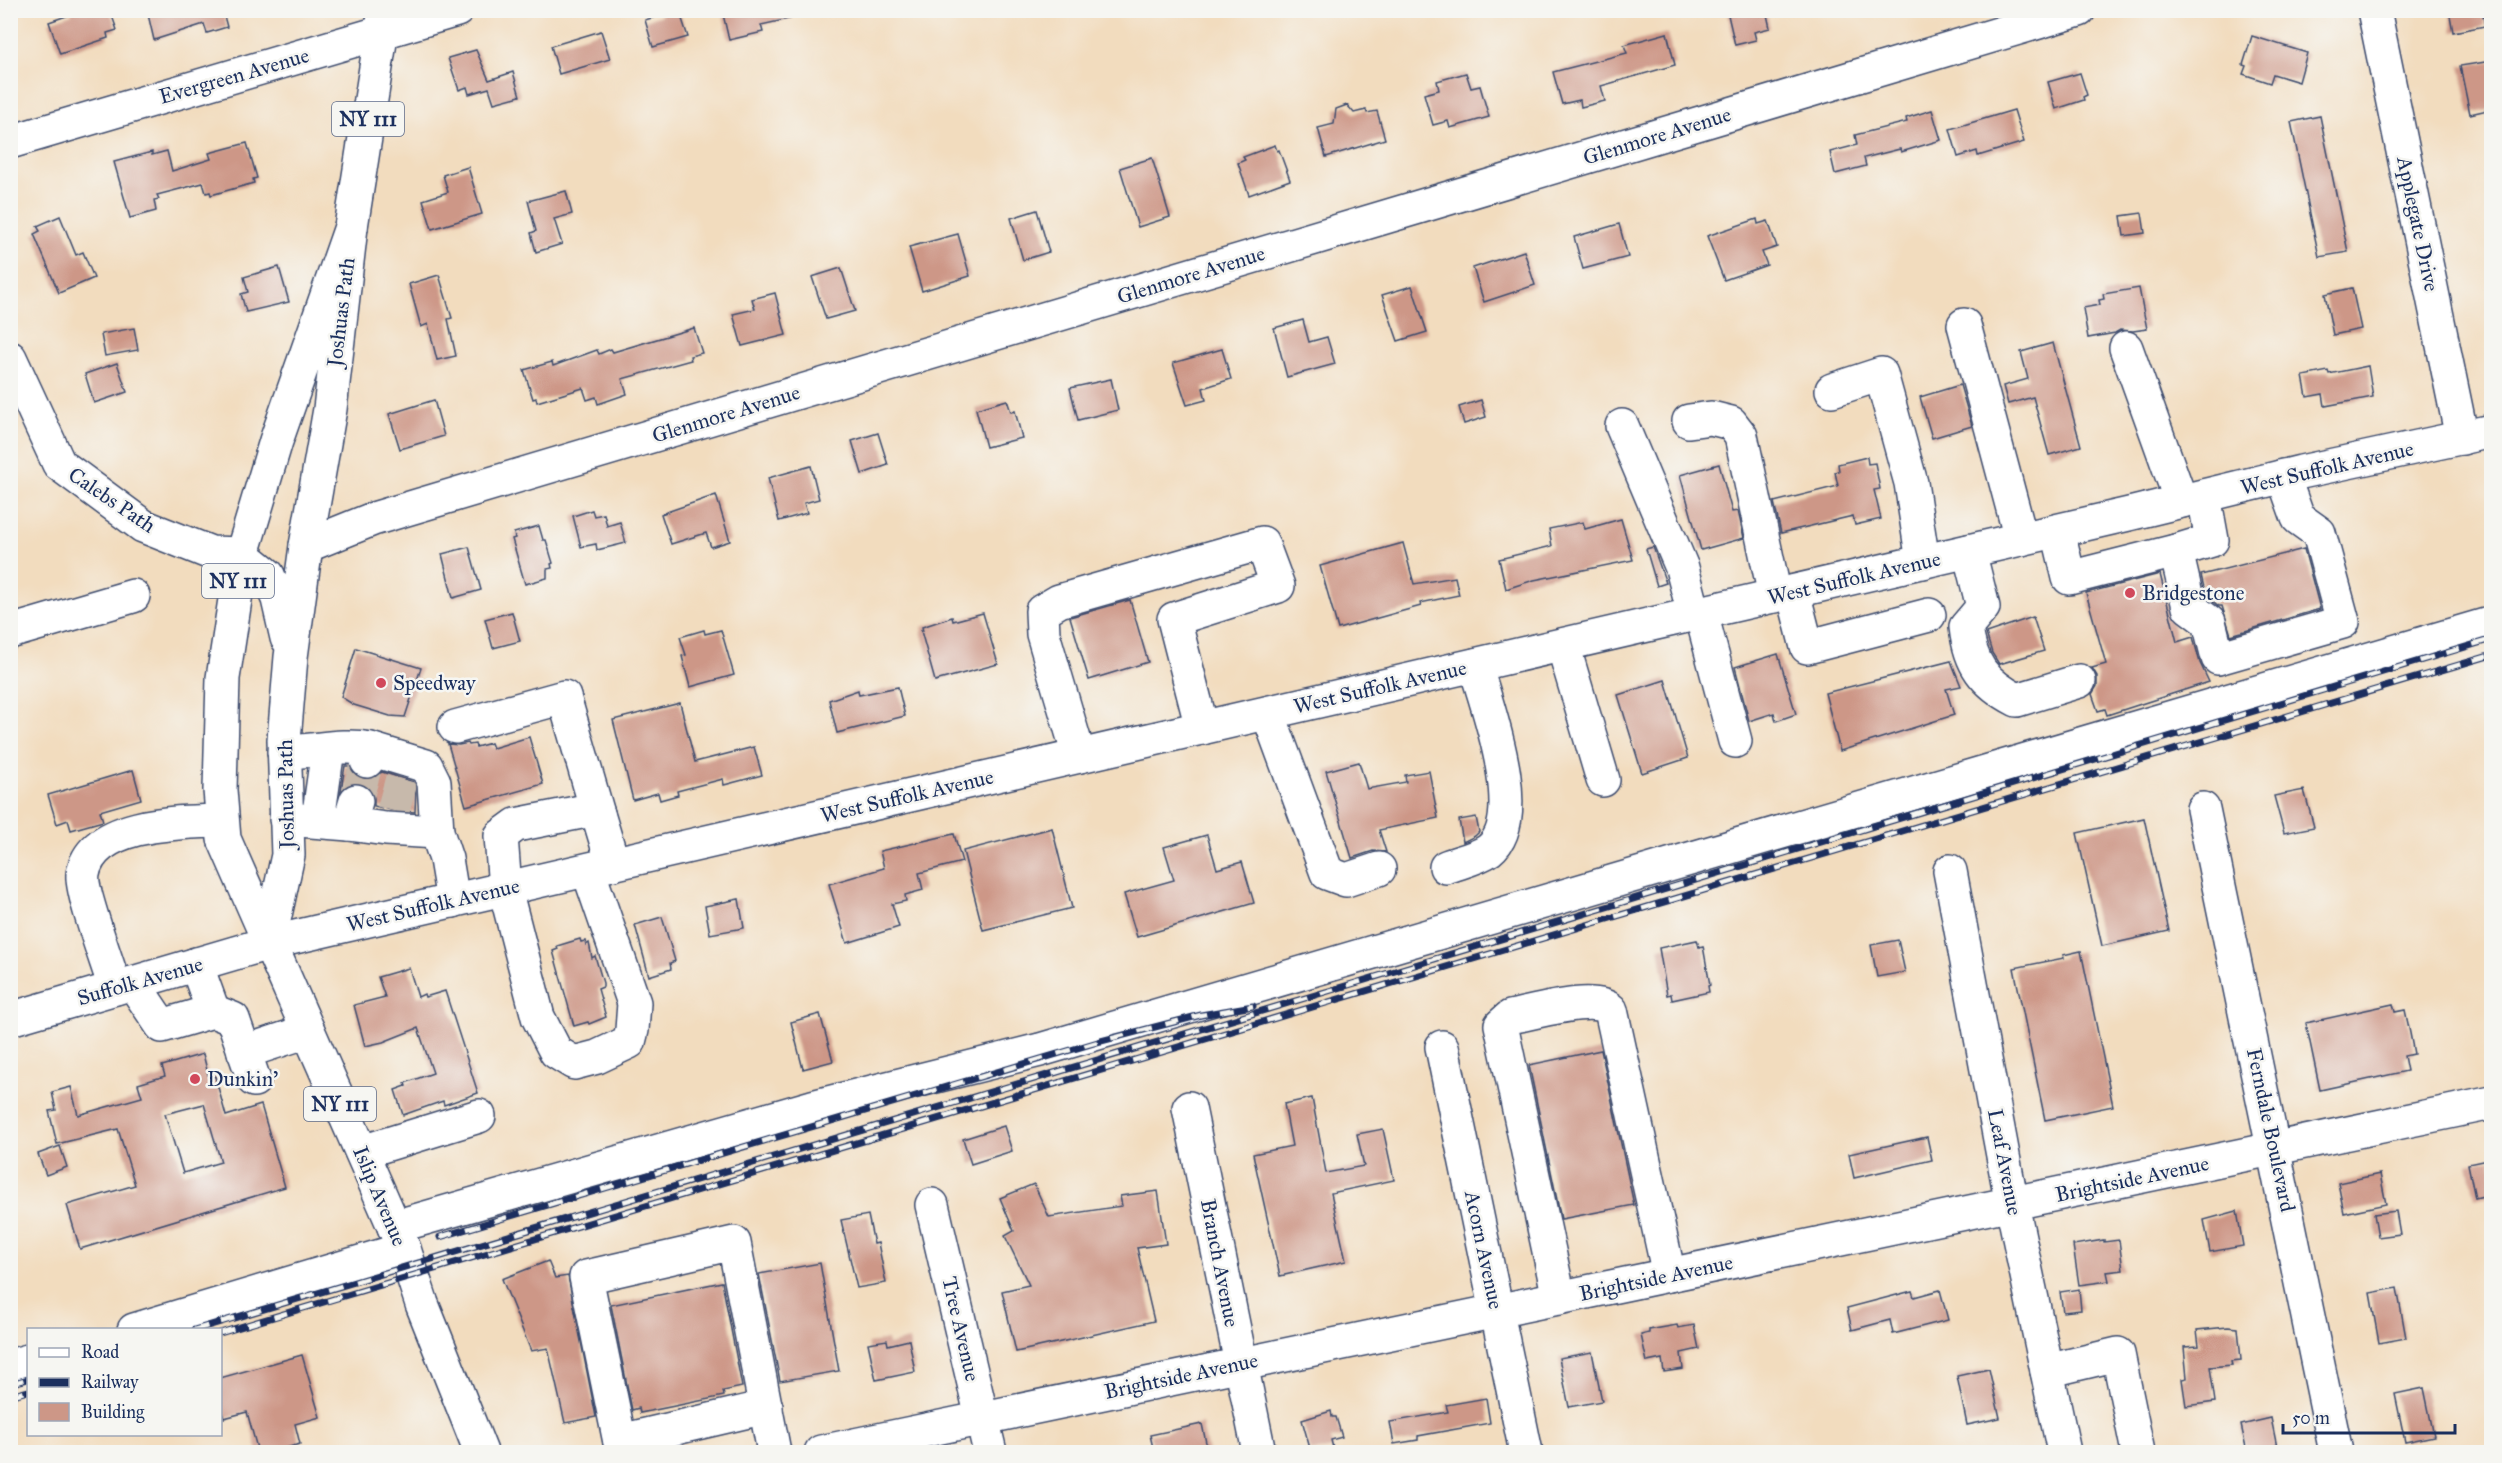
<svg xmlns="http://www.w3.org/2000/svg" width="2502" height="1463" viewBox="0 0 2502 1463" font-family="'IM FELL Great Primer',serif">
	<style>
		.building { fill: #cd9787; fill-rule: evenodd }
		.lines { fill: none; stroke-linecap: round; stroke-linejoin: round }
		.minor-tunnel { stroke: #c7b9ab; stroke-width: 33; stroke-dasharray: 33 16; stroke-linecap: butt }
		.minor-casing { stroke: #3b496c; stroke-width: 36 }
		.major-casing { stroke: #3b496c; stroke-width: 36 }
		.minor { stroke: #fff; stroke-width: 33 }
		.major { stroke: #fff; stroke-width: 33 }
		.rail-casing { stroke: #1b2f5e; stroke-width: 7 }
		.rail { stroke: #f6f6f2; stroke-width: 4.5; stroke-dasharray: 14; stroke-linecap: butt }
		.poi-dot { fill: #d1495b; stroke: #f6f6f2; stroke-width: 2 }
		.labels { text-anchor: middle; stroke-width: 5; stroke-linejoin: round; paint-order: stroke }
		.shield { fill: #f6f6f2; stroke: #5d6b8a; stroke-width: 1.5 }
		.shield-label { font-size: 20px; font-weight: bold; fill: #1b2f5e }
		.street-label { font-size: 21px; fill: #1b2f5e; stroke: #f6f6f2 }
		.poi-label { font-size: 21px; fill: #1b2f5e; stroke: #f6f6f2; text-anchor: start }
	</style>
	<rect width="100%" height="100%" fill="#f6f6f2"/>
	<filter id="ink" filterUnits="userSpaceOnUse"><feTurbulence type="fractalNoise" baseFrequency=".0167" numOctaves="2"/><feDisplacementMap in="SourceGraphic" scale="12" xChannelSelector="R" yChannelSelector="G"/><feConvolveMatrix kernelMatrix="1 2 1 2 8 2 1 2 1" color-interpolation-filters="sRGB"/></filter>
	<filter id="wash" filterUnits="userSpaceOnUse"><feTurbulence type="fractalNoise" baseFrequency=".008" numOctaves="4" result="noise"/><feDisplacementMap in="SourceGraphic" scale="24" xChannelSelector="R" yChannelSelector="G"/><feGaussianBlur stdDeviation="1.35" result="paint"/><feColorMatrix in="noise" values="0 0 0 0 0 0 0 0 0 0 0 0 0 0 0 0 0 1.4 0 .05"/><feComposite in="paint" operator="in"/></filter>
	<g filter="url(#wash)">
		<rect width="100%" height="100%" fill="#f2dcbe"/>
		<g id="blocks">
			<g class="building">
				<polygon points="70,10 110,10 117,30 107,33 108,38 60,54 49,22 72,14"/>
				<polygon points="147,10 236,10 224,16 227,27 207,33 204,24 154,40"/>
				<polygon points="661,10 679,10 688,37 653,47 645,20 662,15"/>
				<polygon points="722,10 793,10 793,18 761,25 763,32 729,40"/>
				<polygon points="1746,10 1766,10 1770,28 1754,32 1756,40 1735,45 1728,15"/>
				<polygon points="2449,10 2482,10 2485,26 2453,32"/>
				<polygon points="601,31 610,59 559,74 551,46"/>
				<polygon points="1667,33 1675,65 1601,86 1605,101 1581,107 1580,100 1562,104 1553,72 1627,53 1624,45"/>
				<polygon points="2252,36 2307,53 2299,82 2273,74 2270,83 2243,74 2246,66 2243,65"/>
				<polygon points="476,50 489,80 513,72 520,96 494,103 489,88 469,94 467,87 459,90 448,58"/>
				<polygon points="2492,61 2492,109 2470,114 2460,66"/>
				<polygon points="1466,73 1471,88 1480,86 1489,117 1450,128 1448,121 1433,125 1424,94 1439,90 1437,81"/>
				<polygon points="2080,73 2087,95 2083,97 2084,100 2056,109 2048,82"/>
				<polygon points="1347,105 1354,113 1366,110 1367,113 1377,111 1385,139 1326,157 1318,128 1334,124 1336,109"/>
				<polygon points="1932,110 1941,140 1901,152 1900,149 1864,158 1866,166 1835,174 1830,152 1857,145 1855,135 1907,122 1906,118"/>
				<polygon points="2014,110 2024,142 1978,156 1977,151 1958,157 1950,129"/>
				<polygon points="2320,116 2348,252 2319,257 2291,122"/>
				<polygon points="247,143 257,178 253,179 254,183 211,195 210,192 206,193 203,183 157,195 159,199 154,200 156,211 130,218 114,162 152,152 152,155 167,151 172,171 211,159 209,153"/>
				<polygon points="1275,145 1277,151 1279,150 1290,180 1249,195 1238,163 1245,160 1243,157"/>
				<polygon points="1152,158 1170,217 1138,227 1120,168"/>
				<polygon points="468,167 482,214 432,229 423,200 448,192 443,175"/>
				<polygon points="566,191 572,214 554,219 562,244 536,252 531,233 536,231 528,201"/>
				<polygon points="1037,210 1049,252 1023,260 1011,218"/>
				<polygon points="2142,213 2145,233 2124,236 2121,216"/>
				<polygon points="60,216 76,255 83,252 94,278 59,293 34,234 40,231 37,226"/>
				<polygon points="1757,219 1758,224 1768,221 1777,247 1762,252 1767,265 1724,280 1707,236"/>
				<polygon points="1619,224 1628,257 1583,269 1574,237"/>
				<polygon points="958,234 970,276 922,291 909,247"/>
				<polygon points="1524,251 1535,285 1484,302 1473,268"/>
				<polygon points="279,267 289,302 246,312 241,294 248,292 244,277"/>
				<polygon points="841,268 855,311 826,319 812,277"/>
				<polygon points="439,275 452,318 448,319 456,356 437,360 428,324 421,327 409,284"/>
				<polygon points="1412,286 1427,332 1398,341 1382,295"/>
				<polygon points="2139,288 2147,329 2133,331 2120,330 2115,333 2088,338 2083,308 2100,305 2099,300 2104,299 2103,294"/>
				<polygon points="2352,288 2361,329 2333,335 2325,294"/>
				<polygon points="775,293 786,335 742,346 733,314 755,309 752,299"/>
				<polygon points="1303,320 1309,342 1327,337 1335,364 1287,377 1274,328"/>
				<polygon points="134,328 138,350 105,356 101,334"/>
				<polygon points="694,328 702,353 690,356 691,360 622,379 627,394 598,404 596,397 587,400 583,388 537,402 536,398 533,399 524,370 552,362 553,366 597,350 599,354 611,349 613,352"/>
				<polygon points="2053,343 2081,446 2049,455 2033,397 2008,404 2003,386 2028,379 2021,352"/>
				<polygon points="1222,349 1231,379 1203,388 1206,400 1187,405 1173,363"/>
				<polygon points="117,363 127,392 94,403 85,374"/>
				<polygon points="2368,366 2373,397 2325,406 2323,394 2307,397 2303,376 2328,371 2329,374"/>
				<polygon points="1111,379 1118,410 1078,420 1070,388"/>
				<polygon points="1960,385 1972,426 1932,438 1920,397"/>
				<polygon points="434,400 444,436 400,449 389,414"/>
				<polygon points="1007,400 1011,412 1015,411 1022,438 986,447 976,409"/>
				<polygon points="1481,400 1486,417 1464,424 1459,407"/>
				<polygon points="878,433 888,465 862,474 852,441"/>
				<polygon points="1867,457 1868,464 1875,463 1880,489 1874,490 1881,519 1855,525 1853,516 1781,533 1774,502 1838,486 1835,472 1839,471 1838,464"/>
				<polygon points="1719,464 1732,512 1738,511 1744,538 1701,550 1680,475"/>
				<polygon points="811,466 819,499 804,503 807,513 779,521 768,478"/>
				<polygon points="716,495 730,541 711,547 706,533 671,544 661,514"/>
				<polygon points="592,510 594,516 604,514 607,526 620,522 626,543 597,550 596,544 581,547 573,516"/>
				<polygon points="1621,519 1633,560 1534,580 1506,589 1499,559 1552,546 1549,529 1583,522 1585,529"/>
				<polygon points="539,526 543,540 546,540 553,563 551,564 552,568 547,569 547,578 525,584 512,539 515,538 514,533"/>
				<polygon points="1403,543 1414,584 1455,577 1459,595 1420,603 1421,606 1338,629 1320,566"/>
				<polygon points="469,547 481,590 453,598 442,554"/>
				<polygon points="1653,547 1666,583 1657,586 1646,549"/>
				<polygon points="2304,549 2320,609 2231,635 2222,606 2219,606 2206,596 2201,575"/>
				<polygon points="2160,574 2177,642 2193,637 2200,663 2209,682 2107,715 2105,709 2098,711 2092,694 2097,686 2097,676 2092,668 2106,664 2086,593"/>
				<polygon points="1130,600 1148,662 1089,680 1070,617"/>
				<polygon points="512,612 520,641 493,648 485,619"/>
				<polygon points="983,613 998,664 935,681 921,631 923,631 922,627 952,617 953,621"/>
				<polygon points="2033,617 2044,651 1999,664 1992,653 1986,633"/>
				<polygon points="704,630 705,634 721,630 734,675 690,687 682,656 686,655 680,637"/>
				<polygon points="356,648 421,668 405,717 390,716 354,705 341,697"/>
				<polygon points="1778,654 1796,714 1776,721 1774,713 1749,721 1735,667"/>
				<polygon points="1951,661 1961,686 1946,689 1954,715 1840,751 1825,693"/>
				<polygon points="1665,680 1688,758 1642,773 1618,695"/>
				<polygon points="898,687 905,716 837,733 829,700 858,690 859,695"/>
				<polygon points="680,703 695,762 754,747 762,775 724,785 723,779 677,791 678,795 660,800 658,793 633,800 613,720"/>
				<polygon points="529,737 543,784 466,806 448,744 459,745 468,743 469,745 475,744 476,747 491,743 493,748"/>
				<polygon points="1359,762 1367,789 1406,782 1405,775 1429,771 1438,818 1379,830 1386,852 1373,851 1352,858 1326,771"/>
				<polygon points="345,766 349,766 354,775 363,779 373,779 382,772 413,782 416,787 415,812 391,810 374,806 374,797 370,789 361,783 351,783 341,791"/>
				<polygon points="133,770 141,799 100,811 103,821 71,830 68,820 57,824 48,795"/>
				<polygon points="2304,790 2314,827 2284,833 2274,796"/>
				<polygon points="1476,817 1479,832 1475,836 1463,842 1459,820"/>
				<polygon points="2144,818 2169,931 2102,946 2077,833"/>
				<polygon points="1052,828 1072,908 983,930 963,851"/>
				<polygon points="954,834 962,862 919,873 923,890 905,895 906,901 892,904 899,927 847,943 829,884 884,868 880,851"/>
				<polygon points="1207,835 1217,869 1242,862 1254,903 1137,937 1124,894 1174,880 1164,847"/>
				<polygon points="739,899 744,928 710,934 705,906"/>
				<polygon points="662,917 675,961 670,963 671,969 649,976 635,925"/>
				<polygon points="580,939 581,942 585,941 586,945 589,943 592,958 595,956 603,983 603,987 598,989 606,1017 589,1024 588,1022 574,1026 553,951 558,949 557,946"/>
				<polygon points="1697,940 1699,947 1703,946 1710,985 1708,986 1709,992 1672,1000 1671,994 1667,995 1659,948"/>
				<polygon points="1898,940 1905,972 1877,977 1871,945"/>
				<polygon points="2081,951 2113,1106 2045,1120 2014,968 2064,958 2063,955"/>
				<polygon points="409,968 418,997 424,994 425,997 445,991 478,1093 444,1105 443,1101 403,1115 395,1090 406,1086 405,1083 433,1073 418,1028 383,1042 365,1046 354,1005 385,997 378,977"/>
				<polygon points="2393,1004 2395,1012 2405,1010 2410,1033 2414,1054 2404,1056 2407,1071 2320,1090 2306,1023"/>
				<polygon points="820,1014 833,1061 803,1069 791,1022"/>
				<polygon points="1601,1050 1634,1205 1561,1219 1529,1065"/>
				<path d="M203 1054 209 1078 215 1076 226 1116 261 1105 285 1187 80 1249 67 1205 135 1185 118 1129 57 1144 49 1111 56 1110 52 1092 71 1087 78 1115 142 1097 138 1084 165 1076 162 1066ZM204 1104 221 1162 183 1173 165 1114Z"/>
				<polygon points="1312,1098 1326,1173 1364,1166 1357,1134 1383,1129 1394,1180 1331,1193 1346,1261 1280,1276 1253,1154 1292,1146 1284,1104"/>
				<polygon points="1004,1126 1012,1151 971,1164 963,1139"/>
				<polygon points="1927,1137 1932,1160 1854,1178 1849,1154"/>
				<polygon points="60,1146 67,1167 46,1175 38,1154"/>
				<polygon points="2492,1159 2492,1194 2475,1198 2468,1164"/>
				<polygon points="2380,1174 2386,1204 2344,1213 2338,1183"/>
				<polygon points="1034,1184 1049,1217 1122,1206 1120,1196 1158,1191 1166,1244 1137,1248 1154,1321 1016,1352 1002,1291 1029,1285 1005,1236 1014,1231 1000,1198"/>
				<polygon points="2237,1211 2243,1246 2210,1252 2204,1220"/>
				<polygon points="2396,1211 2400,1234 2378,1237 2374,1214"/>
				<polygon points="868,1215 874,1244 878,1243 886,1283 857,1288 841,1220"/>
				<polygon points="2104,1240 2104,1242 2119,1240 2123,1270 2107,1272 2109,1281 2079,1285 2073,1245"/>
				<polygon points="548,1261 555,1278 568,1276 596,1417 565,1423 548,1348 531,1351 502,1279"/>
				<polygon points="820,1263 839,1371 780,1381 759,1274"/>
				<polygon points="722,1282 742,1387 723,1391 724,1396 640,1413 639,1408 632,1410 611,1305"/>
				<polygon points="2397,1288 2406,1338 2379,1343 2370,1293"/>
				<polygon points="2079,1289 2081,1310 2063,1312 2060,1292"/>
				<polygon points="1940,1290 1948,1320 1893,1334 1890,1320 1852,1330 1847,1308 1912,1291 1914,1297"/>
				<polygon points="1677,1325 1678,1328 1694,1325 1699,1349 1681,1353 1683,1369 1664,1372 1662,1359 1647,1362 1641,1335 1649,1333 1649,1330"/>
				<polygon points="2228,1327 2238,1328 2241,1360 2231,1361 2232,1365 2210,1367 2215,1402 2186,1406 2182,1379 2187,1378 2184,1347 2199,1346 2197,1330"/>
				<polygon points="887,1340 888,1345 909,1340 915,1372 876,1380 868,1343"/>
				<polygon points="1592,1352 1602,1401 1569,1407 1559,1358"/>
				<polygon points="302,1355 320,1417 295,1424 300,1444 271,1452 258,1452 247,1412 224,1418 220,1407 220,1378"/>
				<polygon points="1989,1369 2000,1418 1967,1425 1957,1376"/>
				<polygon points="2424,1388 2434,1436 2405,1442 2395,1394"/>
				<polygon points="1486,1398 1490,1423 1418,1436 1418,1440 1394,1444 1390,1422 1448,1412 1446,1405"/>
				<polygon points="1331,1411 1332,1417 1336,1417 1342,1437 1331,1440 1333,1448 1311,1452 1302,1420"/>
				<polygon points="2271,1418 2278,1452 2247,1452 2241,1425"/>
				<polygon points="1202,1424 1208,1452 1154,1452 1150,1435"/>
			</g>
		</g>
	</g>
	<g filter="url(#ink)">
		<use href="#blocks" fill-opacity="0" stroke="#3b496c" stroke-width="1.5"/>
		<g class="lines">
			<g class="minor-tunnel">
				<polyline points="356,801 367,761"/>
				<polyline points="393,811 404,771"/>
			</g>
			<g class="minor-casing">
				<g id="minor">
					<polyline points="2374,10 2462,438"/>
					<polyline points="10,142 457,10"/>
					<polyline points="1964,325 2021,539"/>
					<polyline points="2126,348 2181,501"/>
					<polyline points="10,358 59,464 143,526 211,553 242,554"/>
					<polyline points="1832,390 1881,374 1911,483 1923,562"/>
					<polyline points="1689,421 1711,418 1731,423 1741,436 1775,596"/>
					<polyline points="1622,426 1682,568 1694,614"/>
					<polyline points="2204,496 2212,540 2176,551 2189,607 2209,622 2218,658 2343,622 2319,533 2298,518 2283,476"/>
					<polyline points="2058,531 2069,578 2176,551"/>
					<polyline points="306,546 373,519 2079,10"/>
					<path d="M1969 551 1983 607 1966 627C1970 664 1984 683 2017 700L2079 681"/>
					<polyline points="1793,592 1807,647 1929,615"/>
					<polyline points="1701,613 1735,741"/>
					<polyline points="10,632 133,596"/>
					<polyline points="1563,645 1603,780"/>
					<polyline points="1268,713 1327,873 1346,880 1379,869"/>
					<polyline points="455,727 564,697 598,814"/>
					<polyline points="370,749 426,766 434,782 437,832"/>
					<path d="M284 752C314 752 340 743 370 749L367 761"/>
					<polyline points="1079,756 1043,634 1042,611 1059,601 1262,543 1278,586 1174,619 1202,728"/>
					<polyline points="2203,809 2336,1452"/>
					<polyline points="286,819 349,824 356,801"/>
					<polyline points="318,820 328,749"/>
					<polyline points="349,824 386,829 437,832 446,859 453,901"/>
					<path d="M1446 867C1459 862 1478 858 1489 850 1529 819 1487 706 1475 665"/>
					<polyline points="588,870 634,1003 632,1030 629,1042 597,1057 574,1063 556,1052 538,1017 505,889 501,836 516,825 586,811 598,814 613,864"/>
					<polyline points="1950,871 2012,1204 2064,1452"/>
					<polyline points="196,964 213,1011"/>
					<polyline points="133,983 162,1026 213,1011 233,1019 254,1080"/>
					<path d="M115 988C109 967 80 890 83 874 92 821 183 822 222 821"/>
					<polyline points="1442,1047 1526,1452"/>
					<polyline points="244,1052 308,1031"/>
					<polyline points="1189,1108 1259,1452"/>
					<polyline points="362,1152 479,1116"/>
					<polyline points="932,1205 990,1452"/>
					<polyline points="394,1227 812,1107 1040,1050 2492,623"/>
					<path d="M1559 1298 1501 1025 1510 1017C1533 1013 1594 994 1611 1010L1669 1275"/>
					<polyline points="134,1330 404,1249"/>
					<polyline points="10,1366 28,1361"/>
					<polyline points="2047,1371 2118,1354 2138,1452"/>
					<polyline points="620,1441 766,1407"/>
					<polyline points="622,1452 586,1277 734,1243 774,1452"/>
					<polyline points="821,1452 2492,1103"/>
				</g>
			</g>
			<g class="major-casing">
				<g id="major">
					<polyline points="351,227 276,441 242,554 223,678 220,790 224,839 404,1249 422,1304 481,1452"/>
					<polyline points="242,554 268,575 278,599 287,638"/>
					<polyline points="269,943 288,855 284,740 291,657 306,546 330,409 351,227 385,10"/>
					<polyline points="10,1019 269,943 2129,514 2301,472 2492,431"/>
				</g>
			</g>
			<use href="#minor" class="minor"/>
			<use href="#major" class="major"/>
			<g class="rail-casing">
				<g id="rail">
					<polyline points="440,1237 1101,1041 1201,1015 1253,1006"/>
					<polyline points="194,1330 1352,984 2492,639"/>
					<polyline points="220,1333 2492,655"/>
					<polyline points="10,1384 28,1379"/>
					<polyline points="10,1396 28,1391"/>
				</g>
			</g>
			<use href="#rail" class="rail"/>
		</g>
	</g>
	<g class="poi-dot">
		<circle cx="2130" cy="593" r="6"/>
		<circle cx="381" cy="683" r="6"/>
		<circle cx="195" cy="1079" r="6"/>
	</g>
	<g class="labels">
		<g class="shield">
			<rect x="332" y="102" width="72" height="34" rx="4.5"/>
			<rect x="202" y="564" width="72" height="34" rx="4.5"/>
			<rect x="304" y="1087" width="72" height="34" rx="4.5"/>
		</g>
		<g class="shield-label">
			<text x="368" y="126">NY 111</text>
			<text x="238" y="588">NY 111</text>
			<text x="340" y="1111">NY 111</text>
		</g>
		<g class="street-label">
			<text transform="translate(234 76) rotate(-16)" y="7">Evergreen Avenue</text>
			<text transform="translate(1657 136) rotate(-17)" y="7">Glenmore Avenue</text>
			<text transform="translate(2418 224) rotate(78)" y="7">Applegate Drive</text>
			<text transform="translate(1191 275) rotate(-17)" y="7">Glenmore Avenue</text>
			<text transform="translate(341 312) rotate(-83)" y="7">Joshuas Path</text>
			<text transform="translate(726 414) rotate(-17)" y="7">Glenmore Avenue</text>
			<text transform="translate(2327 468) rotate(-13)" y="7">West Suffolk Avenue</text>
			<text transform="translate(112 500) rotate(34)" y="7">Calebs Path</text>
			<text transform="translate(1854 578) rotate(-13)" y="7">West Suffolk Avenue</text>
			<text transform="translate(1380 687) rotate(-13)" y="7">West Suffolk Avenue</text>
			<text transform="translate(286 794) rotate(-91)" y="7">Joshuas Path</text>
			<text transform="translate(907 796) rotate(-13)" y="7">West Suffolk Avenue</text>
			<text transform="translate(433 905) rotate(-13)" y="7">West Suffolk Avenue</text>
			<text transform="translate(140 981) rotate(-16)" y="7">Suffolk Avenue</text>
			<text transform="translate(2271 1130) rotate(78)" y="7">Ferndale Boulevard</text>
			<text transform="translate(2005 1162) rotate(79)" y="7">Leaf Avenue</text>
			<text transform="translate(2132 1179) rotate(-12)" y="7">Brightside Avenue</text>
			<text transform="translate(380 1196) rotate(67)" y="7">Islip Avenue</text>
			<text transform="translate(1484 1250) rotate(78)" y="7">Acorn Avenue</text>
			<text transform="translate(1220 1263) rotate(79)" y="7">Branch Avenue</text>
			<text transform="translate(1656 1278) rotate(-12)" y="7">Brightside Avenue</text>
			<text transform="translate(961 1329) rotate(77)" y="7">Tree Avenue</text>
			<text transform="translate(1181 1376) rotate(-12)" y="7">Brightside Avenue</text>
		</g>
		<g class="poi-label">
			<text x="2142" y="600">Bridgestone</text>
			<text x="393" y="690">Speedway</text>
			<text x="207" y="1086">Dunkin'</text>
		</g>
	</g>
	<rect width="2502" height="1463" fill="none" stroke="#f6f6f2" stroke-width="36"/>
	<rect x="27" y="1328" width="195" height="108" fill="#f6f6f2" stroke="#9ea6b7" stroke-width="1.5"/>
	<rect x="39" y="1348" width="30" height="9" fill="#ffffff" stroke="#9ea6b7" stroke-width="1.5"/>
	<text x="81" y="1358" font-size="18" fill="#1b2f5e">Road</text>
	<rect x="39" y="1378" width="30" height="9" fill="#1b2f5e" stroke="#9ea6b7" stroke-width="1.5"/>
	<text x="81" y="1388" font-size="18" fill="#1b2f5e">Railway</text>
	<rect x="39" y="1403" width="30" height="18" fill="#cd9787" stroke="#9ea6b7" stroke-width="1.5"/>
	<text x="81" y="1418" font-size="18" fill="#1b2f5e">Building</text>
	<path d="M2283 1424v9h172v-9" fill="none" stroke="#1b2f5e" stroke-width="3"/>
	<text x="2292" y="1424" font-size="18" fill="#1b2f5e" stroke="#f6f6f2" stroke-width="4.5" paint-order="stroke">50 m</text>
</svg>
